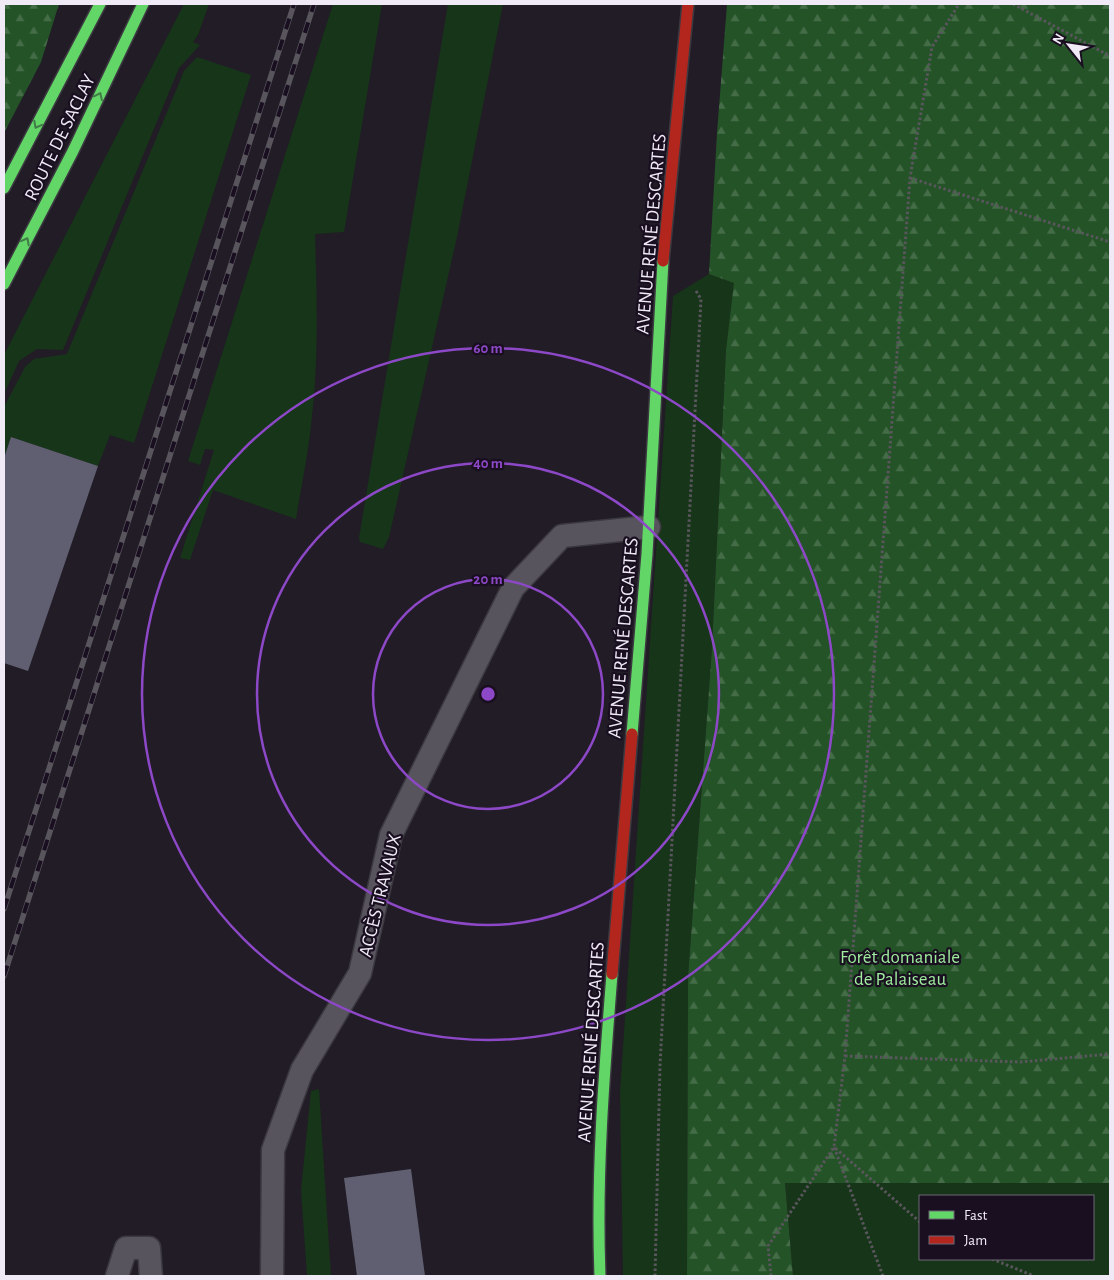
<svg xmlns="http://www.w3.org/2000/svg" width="1114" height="1280" viewBox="0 0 1114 1280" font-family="'Alegreya Sans',sans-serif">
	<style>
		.grass { fill: #173518; fill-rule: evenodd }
		.forest { fill: url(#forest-firs) }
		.building { fill: #605f71 }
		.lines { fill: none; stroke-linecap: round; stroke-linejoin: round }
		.lane-casing { stroke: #3c3940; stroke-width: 25 }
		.fast-casing { stroke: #3c3940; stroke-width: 14 }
		.jam-casing { stroke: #3c3940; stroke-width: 14 }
		.path { stroke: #5a565d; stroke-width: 3; stroke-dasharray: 2.5 2.5; stroke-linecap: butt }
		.lane { stroke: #58545d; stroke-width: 22 }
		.fast { stroke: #63d668; stroke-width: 11 }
		.jam { stroke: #b3261e; stroke-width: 11 }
		.rail-casing { stroke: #58555d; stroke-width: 5.5 }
		.rail { stroke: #190f20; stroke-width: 4; stroke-dasharray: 11; stroke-linecap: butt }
		.oneway { stroke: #427c48 }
		.ring { fill: none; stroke: #8d48c7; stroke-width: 2.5 }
		.labels { text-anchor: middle; stroke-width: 4.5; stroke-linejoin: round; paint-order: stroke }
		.street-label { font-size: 19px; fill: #f0eaf6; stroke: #190f20 }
		.park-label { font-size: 19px; fill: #9eec9d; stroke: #190f20 }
		.centre { fill: #8d48c7; stroke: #190f20; stroke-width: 2.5 }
		.ring-label { font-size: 15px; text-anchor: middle; font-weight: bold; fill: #8d48c7; stroke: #190f20; stroke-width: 4.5; stroke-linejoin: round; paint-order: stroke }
	</style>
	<defs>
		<pattern id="forest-firs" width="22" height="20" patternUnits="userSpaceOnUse" patternTransform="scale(1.25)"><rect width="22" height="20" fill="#245327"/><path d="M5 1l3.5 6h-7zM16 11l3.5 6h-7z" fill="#446c47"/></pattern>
	</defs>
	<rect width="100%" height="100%" fill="#211c26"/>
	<g class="grass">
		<polygon points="184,4 209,4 198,35 193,42 200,45 179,68 63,350 37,349 19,361 4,394 4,355"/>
		<path d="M333 4H382L344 232 315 234C317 298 319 361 311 425 308 456 301 487 296 519L213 490 190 560 180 558 214 450 205 449 200 465 188 461Z"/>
		<polygon points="448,4 503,4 457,237 389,537 383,549 360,542 359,538"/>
		<polygon points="197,57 251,75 134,443 110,435 98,466 11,437 4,458 4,407 25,367 34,359 67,354 184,71"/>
		<polygon points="709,274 735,282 726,350 712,648 688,977 687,1276 623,1276 620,1092 673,296"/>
		<polygon points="319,1089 331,1276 307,1276 301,1190 311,1091"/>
		<path d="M785 1183H1110V1276H793ZM920 1196H1093V1259H920Z"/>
	</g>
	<g class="forest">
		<polygon points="4,4 59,4 41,62 4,133"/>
		<polygon points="727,4 1110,4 1110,1183 785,1183 793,1276 687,1276 688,977 712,648 726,350 734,283 709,274 717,133"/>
	</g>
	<g class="building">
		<polygon points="11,437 98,466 28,671 4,663 4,458"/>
		<polygon points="411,1169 425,1276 357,1276 344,1178"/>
	</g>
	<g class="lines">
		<g class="lane-casing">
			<g id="lane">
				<polyline points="117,1276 126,1248 149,1248 151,1276"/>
				<polyline points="272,1276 273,1150 302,1070 360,973 391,835 513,588 562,536 649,527"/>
			</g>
		</g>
		<g class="fast-casing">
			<g id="fast">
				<polyline points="4,188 100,4"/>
				<polyline points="4,284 73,151 143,4"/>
				<polyline points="632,734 647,554 663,261"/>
				<path d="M600 1276C596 1175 604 1075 612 974"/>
			</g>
		</g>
		<g class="jam-casing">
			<g id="jam">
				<polyline points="663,261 688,4"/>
				<polyline points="612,974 632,734"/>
			</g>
		</g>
		<g class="path">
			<polyline points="1013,4 1110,56"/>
			<polyline points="910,178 1110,242"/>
			<polyline points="845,1056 1020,1062 1110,1054"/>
			<polyline points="992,1259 1034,1276"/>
			<polyline points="655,1276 660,1065 701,299 696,291"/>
			<polyline points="771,1276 768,1246 834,1147 845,1056 910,178 932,47 959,4"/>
			<polyline points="883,1276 834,1147 920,1222"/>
		</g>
		<use href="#lane" class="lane"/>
		<use href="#fast" class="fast"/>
		<use href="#jam" class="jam"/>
		<g class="rail-casing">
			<g id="rail">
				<polyline points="4,909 294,4"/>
				<polyline points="4,976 314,4"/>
			</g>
		</g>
		<use href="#rail" class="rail"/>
	</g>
	<defs><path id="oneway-chevron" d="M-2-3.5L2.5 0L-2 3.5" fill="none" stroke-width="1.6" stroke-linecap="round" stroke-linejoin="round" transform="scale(1.25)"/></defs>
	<g class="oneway">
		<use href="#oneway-chevron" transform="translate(99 96) rotate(-65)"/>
		<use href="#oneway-chevron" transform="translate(37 125) rotate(118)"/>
		<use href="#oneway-chevron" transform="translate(26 241) rotate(-62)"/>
	</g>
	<g class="ring">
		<circle cx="488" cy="694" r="115"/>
		<circle cx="488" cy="694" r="231"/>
		<circle cx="488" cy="694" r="346"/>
	</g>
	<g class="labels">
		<g class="street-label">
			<text transform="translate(59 137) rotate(-64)" y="7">ROUTE DE SACLAY</text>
			<text transform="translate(650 234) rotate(-85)" y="7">AVENUE RENÉ DESCARTES</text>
			<text transform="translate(622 638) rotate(-85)" y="7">AVENUE RENÉ DESCARTES</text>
			<text transform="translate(379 895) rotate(-76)" y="7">ACCÈS TRAVAUX</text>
			<text transform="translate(590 1042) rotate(-86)" y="7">AVENUE RENÉ DESCARTES</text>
		</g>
		<g class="park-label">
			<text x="900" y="963">Forêt domaniale<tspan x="900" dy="22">de Palaiseau</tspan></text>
		</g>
	</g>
	<circle cx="488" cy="694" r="8" class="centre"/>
	<g class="ring-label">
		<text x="488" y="353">60 m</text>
		<text x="488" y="468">40 m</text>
		<text x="488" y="584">20 m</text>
	</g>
	<rect width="1114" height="1280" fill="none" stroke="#f0eaf6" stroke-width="10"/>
	<rect x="919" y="1195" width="175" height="65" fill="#190f20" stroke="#6f6776"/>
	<rect x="929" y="1211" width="25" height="8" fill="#63d668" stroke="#6f6776"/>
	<text x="964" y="1220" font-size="15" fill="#f0eaf6">Fast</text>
	<rect x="929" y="1236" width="25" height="8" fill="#b3261e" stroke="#6f6776"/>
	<text x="964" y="1245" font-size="15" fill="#f0eaf6">Jam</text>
	<g transform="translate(1069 45) rotate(300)" stroke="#190f20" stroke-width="4" paint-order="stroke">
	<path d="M0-4L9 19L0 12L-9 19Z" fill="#f0eaf6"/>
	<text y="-8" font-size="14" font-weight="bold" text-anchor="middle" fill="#f0eaf6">N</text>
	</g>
</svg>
